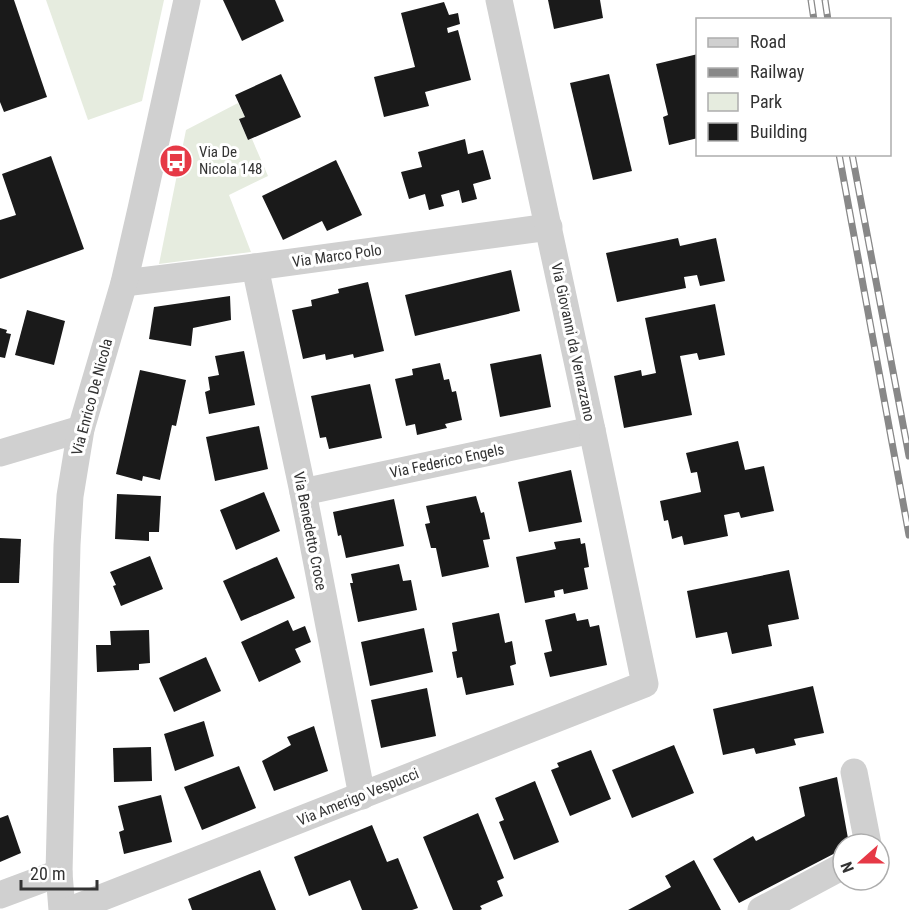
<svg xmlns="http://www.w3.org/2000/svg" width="909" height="910" viewBox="0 0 909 910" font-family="'Roboto Condensed',sans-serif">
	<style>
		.green { fill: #e6ecdf }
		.building { fill: #1a1a1a }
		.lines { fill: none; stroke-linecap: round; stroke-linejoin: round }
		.minor { stroke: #d0d0d0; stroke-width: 27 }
		.rail-casing { stroke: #888; stroke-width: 7 }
		.rail { stroke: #fff; stroke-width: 4.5; stroke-dasharray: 14; stroke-linecap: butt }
		.labels { text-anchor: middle; stroke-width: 6; stroke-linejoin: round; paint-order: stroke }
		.poi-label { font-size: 15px; fill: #333; stroke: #fff; text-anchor: start }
		.street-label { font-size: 15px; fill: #333; stroke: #fff }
	</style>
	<rect width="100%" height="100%" fill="#fff"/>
	<g class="green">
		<polygon points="46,0 164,0 142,101 88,120"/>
		<polygon points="238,103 245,117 239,120 248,140 252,139 268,176 229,195 251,252 159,264 186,130"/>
	</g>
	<g class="building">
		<polygon points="0,0 14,0 47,97 4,112 0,102"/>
		<polygon points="223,0 275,0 284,21 242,41"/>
		<polygon points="548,0 600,0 603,18 554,29"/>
		<polygon points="444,2 449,15 458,13 460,24 447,28 448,33 458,30 471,80 425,92 429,106 384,117 374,77 415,67 401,13"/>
		<polygon points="698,54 698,138 669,145 663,117 668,115 656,64"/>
		<polygon points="281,74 301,117 248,140 239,119 245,117 235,95"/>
		<polygon points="609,74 632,171 593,180 570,83"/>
		<polygon points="465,139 468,154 483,150 491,179 473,184 477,199 462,203 459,190 441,195 444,206 429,210 425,194 409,199 401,172 422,167 418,152"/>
		<polygon points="51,156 84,249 0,279 0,220 16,215 2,174"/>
		<polygon points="336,160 362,215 327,231 322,221 283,240 262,196"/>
		<polygon points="678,238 680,246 716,238 725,281 700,286 697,275 684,277 686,288 617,302 606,253"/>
		<polygon points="511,270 520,311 415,336 405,295"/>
		<polygon points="368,282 384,351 354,358 353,354 326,360 325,354 303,359 292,310 312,306 311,300 339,293 338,289"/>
		<polygon points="230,296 231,320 193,328 191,346 149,339 154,307"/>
		<polygon points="715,304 725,355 699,360 697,353 680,356 692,415 624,428 614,376 641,370 642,376 656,373 645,318"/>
		<polygon points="27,310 65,321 54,365 15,355"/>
		<polygon points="0,328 7,330 6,333 11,334 5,358 0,357"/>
		<polygon points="244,351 255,405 209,414 205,392 210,390 208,377 219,375 215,356"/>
		<polygon points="541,354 551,407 500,417 490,364"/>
		<polygon points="440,363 444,380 449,379 452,392 456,391 462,420 445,424 447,428 417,435 415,424 406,426 395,379 413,375 412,369"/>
		<polygon points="140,370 186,380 176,426 172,425 160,480 143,476 142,481 116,474"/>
		<polygon points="370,384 382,438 329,449 326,437 320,438 311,396"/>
		<polygon points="259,426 268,469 215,481 206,437"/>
		<polygon points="738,441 745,470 764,466 774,511 741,518 739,512 724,515 728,536 684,545 682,536 672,539 668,520 664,521 660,501 701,492 697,472 691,473 686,453"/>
		<polygon points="571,470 582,522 529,532 518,482"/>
		<polygon points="264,492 280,531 236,550 220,510"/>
		<polygon points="117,494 161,496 159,532 149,532 149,541 115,539"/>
		<polygon points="476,496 481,513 484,512 490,539 483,540 489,567 442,577 436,548 431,548 425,524 430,523 426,506"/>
		<polygon points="394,499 404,546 346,558 341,535 338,536 333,512"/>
		<polygon points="0,538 21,539 19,583 0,583"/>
		<polygon points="580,538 581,544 585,543 589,567 584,568 588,589 564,594 563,589 554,591 555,597 525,603 516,557 556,549 554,542"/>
		<polygon points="150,556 163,589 121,606 113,586 116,585 110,572"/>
		<polygon points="277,557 295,598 241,621 223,581"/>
		<polygon points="399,564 403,581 411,580 417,610 358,622 350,583 353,583 351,574"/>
		<polygon points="789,570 799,619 768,625 772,646 732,654 727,632 696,638 687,591"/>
		<polygon points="499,613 505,643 512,641 516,664 510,666 514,685 466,695 462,677 457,678 452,652 457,651 452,623"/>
		<polygon points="575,613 577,621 588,619 590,627 599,625 607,665 550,677 544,653 552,651 545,620"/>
		<polygon points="288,620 293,631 305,626 311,642 295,649 301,662 259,682 241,642"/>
		<polygon points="424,628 433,672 370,686 361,642"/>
		<polygon points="149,630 150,663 139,664 139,670 97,672 96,645 111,645 110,631"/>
		<polygon points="206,657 221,691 174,712 159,678"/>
		<polygon points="813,686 824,733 794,739 796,745 756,754 754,748 723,755 713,709"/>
		<polygon points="427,688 436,736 381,748 371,700"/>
		<polygon points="204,721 214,756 175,771 164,734"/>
		<polygon points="314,726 328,771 274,791 262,761 291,745 287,737"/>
		<polygon points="674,745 694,793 632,818 612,770"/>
		<polygon points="151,747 152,781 114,782 113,748"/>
		<polygon points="591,750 611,799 570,816 551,770 559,767 557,763"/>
		<polygon points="239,766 256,808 202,830 184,787"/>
		<polygon points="837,777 849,844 843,844 843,849 739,903 713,859 753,836 756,841 805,816 799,787"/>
		<polygon points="535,781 559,842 514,860 499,822 504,820 495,798"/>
		<polygon points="161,795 172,842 124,854 119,832 124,830 118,806"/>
		<polygon points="478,813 504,878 497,881 503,896 480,906 482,909 480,910 453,910 423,837"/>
		<polygon points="8,815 21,853 0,862 0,818"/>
		<polygon points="372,825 387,862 398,858 418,908 412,910 362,910 350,880 309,896 294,857"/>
		<polygon points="694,860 721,910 628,910 671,887 665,876"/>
		<polygon points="260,870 276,910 192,910 188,899"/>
	</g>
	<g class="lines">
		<g class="minor">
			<polyline points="255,267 303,492 362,796"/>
			<polyline points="124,283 255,267 549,227"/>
			<polyline points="0,453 81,429"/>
			<polyline points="303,492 592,430"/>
			<polyline points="854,772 868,844"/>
			<polyline points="0,895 59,873"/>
			<polyline points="62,910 59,873 67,545 70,496 81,429 124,283 141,209 187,0"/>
			<polyline points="70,910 645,684 592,430 499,0"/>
			<polyline points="761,910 843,866"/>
		</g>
		<g class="rail-casing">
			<g id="rail">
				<polyline points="811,0 814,20"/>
				<polyline points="825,0 828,20"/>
				<polyline points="839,154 909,535"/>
				<polyline points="852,154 909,456"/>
			</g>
		</g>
		<use href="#rail" class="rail"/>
	</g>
	<defs>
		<g id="bus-disc" transform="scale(1.725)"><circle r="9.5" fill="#e63946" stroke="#fff"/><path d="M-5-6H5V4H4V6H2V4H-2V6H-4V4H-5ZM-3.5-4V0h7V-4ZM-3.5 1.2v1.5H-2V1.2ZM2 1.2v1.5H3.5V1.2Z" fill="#fff"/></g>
	</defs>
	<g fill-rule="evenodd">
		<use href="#bus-disc" x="176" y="161"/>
	</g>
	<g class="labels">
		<g class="poi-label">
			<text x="199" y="157">Via De<tspan x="199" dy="17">Nicola 148</tspan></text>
		</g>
		<g class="street-label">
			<text transform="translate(337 256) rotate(-8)" y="5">Via Marco Polo</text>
			<text transform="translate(573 342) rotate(78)" y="5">Via Giovanni da Verrazzano</text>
			<text transform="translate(92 397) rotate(-75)" y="5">Via Enrico De Nicola</text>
			<text transform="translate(447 461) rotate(-12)" y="5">Via Federico Engels</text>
			<text transform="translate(310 531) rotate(79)" y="5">Via Benedetto Croce</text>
			<text transform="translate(358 797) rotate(-22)" y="5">Via Amerigo Vespucci</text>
		</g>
	</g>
	<rect x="696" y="18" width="195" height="138" fill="#ffffff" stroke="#adadad" stroke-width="1.5"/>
	<rect x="708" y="38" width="30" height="9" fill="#d0d0d0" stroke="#adadad" stroke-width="1.5"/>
	<text x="750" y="48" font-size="18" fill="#333333">Road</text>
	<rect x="708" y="68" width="30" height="9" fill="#888888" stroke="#adadad" stroke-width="1.5"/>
	<text x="750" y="78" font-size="18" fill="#333333">Railway</text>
	<rect x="708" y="93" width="30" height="18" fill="#e6ecdf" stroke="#adadad" stroke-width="1.5"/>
	<text x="750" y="108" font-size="18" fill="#333333">Park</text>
	<rect x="708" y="123" width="30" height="18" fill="#1a1a1a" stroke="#adadad" stroke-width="1.5"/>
	<text x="750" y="138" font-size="18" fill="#333333">Building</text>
	<g transform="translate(861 862) rotate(249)"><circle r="28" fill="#ffffff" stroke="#adadad" stroke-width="1.5"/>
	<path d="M0-4.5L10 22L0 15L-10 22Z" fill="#e63946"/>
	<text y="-9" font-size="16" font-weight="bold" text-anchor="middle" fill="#333333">N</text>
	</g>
	<path d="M21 880v9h76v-9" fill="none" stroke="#333333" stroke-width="3"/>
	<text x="30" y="880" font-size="18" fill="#333333" stroke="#ffffff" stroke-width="4.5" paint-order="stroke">20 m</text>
</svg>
